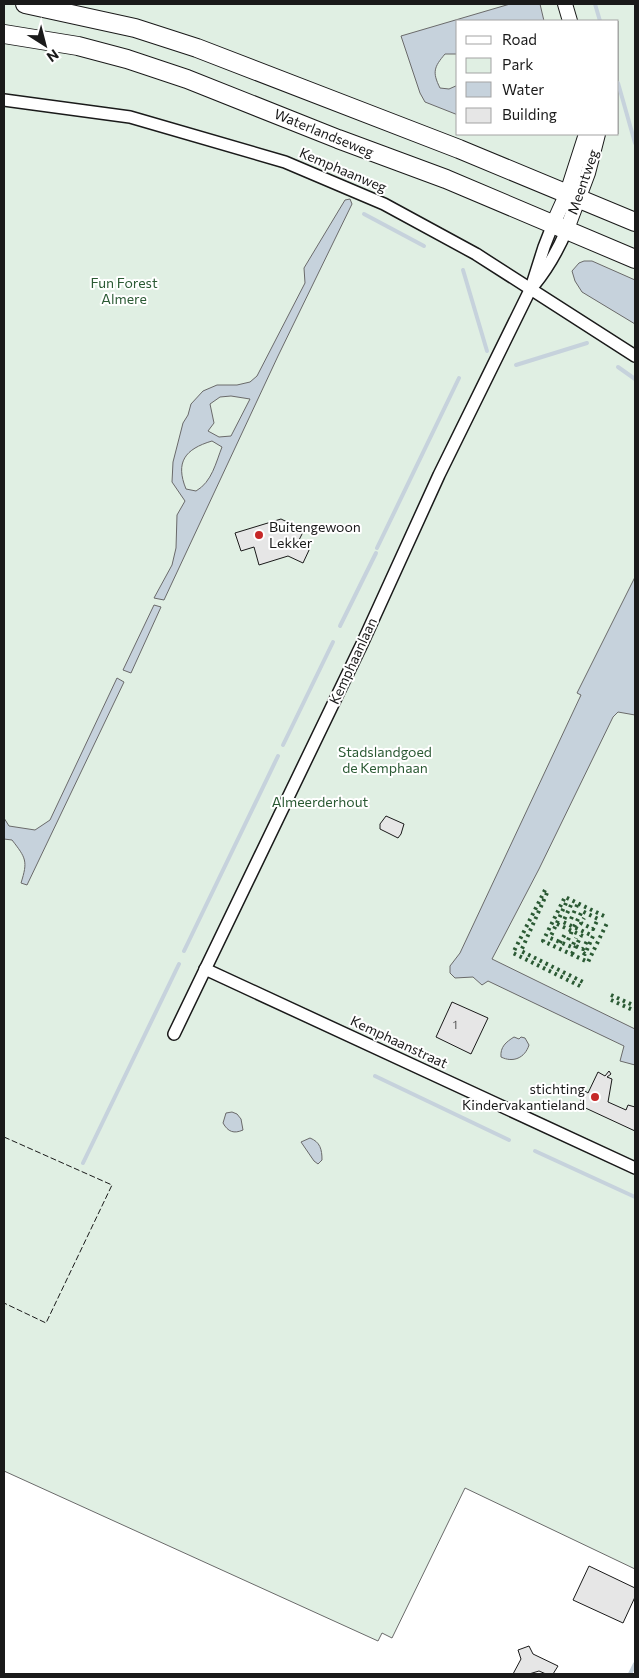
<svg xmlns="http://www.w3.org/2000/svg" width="639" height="1678" viewBox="0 0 639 1678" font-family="Commissioner,sans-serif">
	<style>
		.green { fill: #e0efe3; stroke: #6a6a6a; fill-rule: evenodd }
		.water { fill: #c6d2dc; stroke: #6a6a6a; fill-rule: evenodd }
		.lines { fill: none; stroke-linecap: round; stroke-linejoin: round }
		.stream { stroke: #c6d2dc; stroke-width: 4 }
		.building { fill: #e6e6e6; stroke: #1a1a1a }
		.minor-casing { stroke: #1a1a1a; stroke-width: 14 }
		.tertiary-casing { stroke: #1a1a1a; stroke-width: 16 }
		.primary-casing { stroke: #1a1a1a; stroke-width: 20 }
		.minor { stroke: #fff; stroke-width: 11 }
		.tertiary { stroke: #fff; stroke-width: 14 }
		.primary { stroke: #fff; stroke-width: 18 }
		.hedge { stroke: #2b5a34; stroke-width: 4; stroke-dasharray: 2.5 4; stroke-linecap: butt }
		.fence { stroke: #1a1a1a; stroke-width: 1; stroke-dasharray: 6 2.5; stroke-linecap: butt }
		.poi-dot { fill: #c62828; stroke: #fff; stroke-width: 2 }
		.labels { text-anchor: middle; stroke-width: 4; stroke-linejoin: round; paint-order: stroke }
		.number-label { font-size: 11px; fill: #4d4d4d }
		.street-label { font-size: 14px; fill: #1a1a1a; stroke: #fff }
		.park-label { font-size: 14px; fill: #2b5a34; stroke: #fff }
		.poi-label { font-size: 14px; fill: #1a1a1a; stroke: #fff; text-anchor: start }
	</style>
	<rect width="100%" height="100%" fill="#fff"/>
	<path class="green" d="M4 4H635V1569L465 1488 392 1638 382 1633 378 1641 4 1471ZM458 21H618V134H458Z"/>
	<g class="water">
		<path d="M510 4H540L544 21H458V54H445C434 67 432 72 440 88L449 89 458 85V115L425 102 420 93 401 36Z"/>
		<path d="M350 199 352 204 278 356 164 600 154 598 172 565 176 548 177 515 185 501 172 482 173 462 183 423 188 415 191 404 203 391 217 385H237L250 382 257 376 305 283 304 268 345 200ZM231 396 250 399 231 436 219 437 208 431 214 423 210 404 220 397ZM212 441 222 447C216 462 212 482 196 491L186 489C175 462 185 449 212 441Z"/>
		<polygon points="584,261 592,261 635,280 635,324 582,292 575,281 572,271 579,263"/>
		<polygon points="635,577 635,715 618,712 613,717 539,869 492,959 635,1029 635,1065 620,1061 624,1046 488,981 482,985 473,977 455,978 450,973 450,966 460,953 581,695 577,693"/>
		<polygon points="154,605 161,607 131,673 123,670"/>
		<path d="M117 678 124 682 27 885 21 883C28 861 26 858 12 840L4 839V818L9 826 35 830 50 820Z"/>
		<path d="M514 1037 519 1039 521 1037 525 1038 529 1045C525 1058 513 1063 501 1057 500 1047 506 1042 514 1037Z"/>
		<path d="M232 1112 237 1114 241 1119 243 1130C234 1134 228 1132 223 1123L226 1113Z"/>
		<path d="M310 1138C320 1142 322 1149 322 1160L318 1164 314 1161 301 1142Z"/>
	</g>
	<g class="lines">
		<g class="stream">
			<polyline points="595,4 600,21"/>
			<polyline points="618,83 635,143"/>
			<polyline points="364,214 424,246"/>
			<polyline points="463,270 487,351"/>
			<polyline points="516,365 587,343"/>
			<polyline points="618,367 635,379"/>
			<polyline points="377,548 459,378"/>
			<polyline points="340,626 376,553"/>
			<polyline points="283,745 333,642"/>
			<polyline points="184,951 278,756"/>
			<polyline points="375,1076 509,1140"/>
			<polyline points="535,1151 635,1197"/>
			<polyline points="83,1163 179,964"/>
			<polyline points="630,1674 635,1664"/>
		</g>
	</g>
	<g class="building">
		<polygon points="281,519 304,530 298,542 310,548 303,563 288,556 259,565 254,547 241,551 235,533"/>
		<polygon points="386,816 404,824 401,834 398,838 380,829 380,824"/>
		<polygon points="452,1002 488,1018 471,1054 436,1037"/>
		<polygon points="609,1071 611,1074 607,1077 612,1079 608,1102 626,1110 628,1105 635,1107 635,1131 579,1105 585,1091 588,1093 598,1072 605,1076"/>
		<polygon points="589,1566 635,1588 635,1597 623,1623 573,1600"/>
		<polygon points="529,1646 533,1654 558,1666 553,1674 546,1674 539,1671 529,1674 513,1674 521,1659 518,1650"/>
	</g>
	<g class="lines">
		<g class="minor-casing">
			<g id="minor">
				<polyline points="4,100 130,117 285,162 384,204 476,254 635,356"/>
				<path d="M534 285C548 268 558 250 567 229"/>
				<polyline points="205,969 635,1168"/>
				<polyline points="174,1034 362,644 439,475 531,288 544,247 553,224"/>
			</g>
		</g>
		<g class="tertiary-casing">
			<g id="tertiary">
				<polyline points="565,4 570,21"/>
				<polyline points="553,224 567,193 586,134"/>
				<polyline points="567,229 588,173 598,134"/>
			</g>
		</g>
		<g class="primary-casing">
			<g id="primary">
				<polyline points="25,4 135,28 197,48 459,149 635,222"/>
				<polyline points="4,34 78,46 127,59 187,79 338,139 446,179 635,259"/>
			</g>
		</g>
		<use href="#minor" class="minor"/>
		<use href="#tertiary" class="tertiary"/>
		<use href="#primary" class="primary"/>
		<g class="hedge">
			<polyline points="545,890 513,953 582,987"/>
			<polyline points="547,893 521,951 585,983"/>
			<polyline points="566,903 550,938 572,947 576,938"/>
			<polyline points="571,905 563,922 593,936 585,954 581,951"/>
			<polyline points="604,916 565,897 543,941 588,962 607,923"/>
			<polyline points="571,919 578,903"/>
			<polyline points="557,924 585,937"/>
			<polyline points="574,927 582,911 598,919 593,929 581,923 584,918"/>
			<polyline points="568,940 572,931"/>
			<polyline points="560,943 565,934"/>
			<polyline points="576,946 583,949 588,939"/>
			<polyline points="572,954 581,936"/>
			<polyline points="611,995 635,1006"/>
			<polyline points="611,1000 635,1011"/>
		</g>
		<polyline class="fence" points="4,1137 112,1185 46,1323 4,1303"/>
	</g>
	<g class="poi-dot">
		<circle cx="259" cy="535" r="5"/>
		<circle cx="595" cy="1097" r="5"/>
	</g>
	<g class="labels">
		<g class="number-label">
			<text x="455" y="1029">1</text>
		</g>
		<g class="street-label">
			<text transform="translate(324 133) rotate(22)" y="5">Waterlandseweg</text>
			<text transform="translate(343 170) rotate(23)" y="5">Kemphaanweg</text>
			<text transform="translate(583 182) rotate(-71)" y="5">Meentweg</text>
			<text transform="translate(353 661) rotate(-65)" y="5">Kemphaanlaan</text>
			<text transform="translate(399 1042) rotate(25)" y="5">Kemphaanstraat</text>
		</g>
		<g class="park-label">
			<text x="124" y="288">Fun Forest<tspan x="124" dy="16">Almere</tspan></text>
			<text x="385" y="757">Stadslandgoed<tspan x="385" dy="16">de Kemphaan</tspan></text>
			<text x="320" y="807">Almeerderhout</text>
		</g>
		<g class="poi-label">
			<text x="269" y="532">Buitengewoon<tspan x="269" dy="16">Lekker</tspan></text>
			<text x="585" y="1094" text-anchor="end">stichting<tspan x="585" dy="16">Kindervakantieland</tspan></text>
		</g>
	</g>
	<rect width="639" height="1678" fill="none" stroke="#1a1a1a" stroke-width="10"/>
	<rect x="456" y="20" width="162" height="115" fill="#ffffff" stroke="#a3a3a3"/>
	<rect x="466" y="36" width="25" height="8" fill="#ffffff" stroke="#a3a3a3"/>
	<text x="502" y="45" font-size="15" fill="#1a1a1a">Road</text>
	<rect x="466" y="58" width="25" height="15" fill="#e0efe3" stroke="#a3a3a3"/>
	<text x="502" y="70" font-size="15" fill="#1a1a1a">Park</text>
	<rect x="466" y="82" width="25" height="15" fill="#c6d2dc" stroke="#a3a3a3"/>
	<text x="502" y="95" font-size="15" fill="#1a1a1a">Water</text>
	<rect x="466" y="108" width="25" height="15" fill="#e6e6e6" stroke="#a3a3a3"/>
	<text x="502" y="120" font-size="15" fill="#1a1a1a">Building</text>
	<g transform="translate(45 45) rotate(144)" stroke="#ffffff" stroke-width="4" paint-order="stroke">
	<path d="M0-4L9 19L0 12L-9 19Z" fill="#1a1a1a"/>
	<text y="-8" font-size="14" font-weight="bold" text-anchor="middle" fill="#1a1a1a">N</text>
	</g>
</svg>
